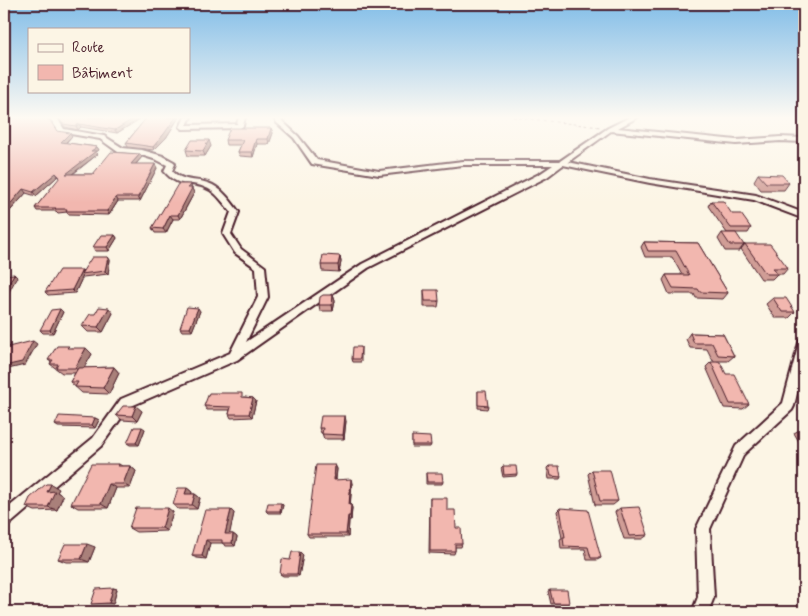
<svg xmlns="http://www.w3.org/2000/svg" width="808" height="616" viewBox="0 0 808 616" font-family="Mynerve,sans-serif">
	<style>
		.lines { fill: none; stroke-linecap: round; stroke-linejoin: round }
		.minor-casing { stroke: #4a1f2b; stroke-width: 4 }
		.path { stroke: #4a1f2b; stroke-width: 1; stroke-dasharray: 3 3; stroke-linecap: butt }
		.minor { fill: #fcf5e5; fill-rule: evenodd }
		.wall { fill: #d09d96; stroke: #4a1f2b }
		.shaded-wall { fill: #a9807a; stroke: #4a1f2b }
		.building { fill: #f2b7af; stroke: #4a1f2b }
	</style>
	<rect width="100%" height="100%" fill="#fcf5e5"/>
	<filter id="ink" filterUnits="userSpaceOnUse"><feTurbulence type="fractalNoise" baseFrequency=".02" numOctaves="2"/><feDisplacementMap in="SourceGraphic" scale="10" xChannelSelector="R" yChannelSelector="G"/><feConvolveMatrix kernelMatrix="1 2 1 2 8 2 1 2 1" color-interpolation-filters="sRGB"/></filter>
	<g filter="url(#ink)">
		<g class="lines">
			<g class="minor-casing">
				<g id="minor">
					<path d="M40 117 57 118 64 129 104 136 123 148 142 150 163 156 174 162 175 164 172 171C185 183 193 178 208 183 221 187 231 201 239 212L231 234 241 249 265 267 268 297 246 342 362 264 541 173 553 165H463L379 175 312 164 294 138 277 123 274 117H280L282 121 298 136 317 160 379 171 463 161H560L608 128 630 117H638L618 128 736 140 780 137 804 138V142L780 141 736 144 611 131 568 162 650 179 756 195 804 213V219L754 200 650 183 563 165 547 177 368 268 237 360 129 407 101 446 9 525 4 527V511L93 438 121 399 230 353 258 297 256 268 235 253 223 234 231 212C223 203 216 191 204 187 187 180 179 189 164 171L167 165 157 160 138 154 118 152 100 139 59 132 52 121Z"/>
					<polygon points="185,117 191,117 187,125 237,124 239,117 245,117 243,126 240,128 183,129 180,127"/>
					<polygon points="804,339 804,364 794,406 792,410 744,454 710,529 714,597 708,612 692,612 698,597 696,529 736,446 783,403 799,343 800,340"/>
				</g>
			</g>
			<polyline class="path" points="513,117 601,127"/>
			<use href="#minor" class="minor"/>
		</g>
		<g class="wall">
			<polygon points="4,117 57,131 72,136 66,143 97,147 99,150 96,152 98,154 73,174 93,174 140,154 142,157 136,164 157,168 140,201 118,201 109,215 68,214 67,212 58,213 56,211 37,211 35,208 60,178 58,176 36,196 26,193 10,211 4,210"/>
			<polygon points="58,117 143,117 117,133 81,127 78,130 65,127"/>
			<polygon points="147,117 179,117 166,138 154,150 128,147 126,143"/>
			<polygon points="271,128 273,133 269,144 257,144 253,157 240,156 238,152 241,145 226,145 225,140"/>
			<polygon points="211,146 205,156 188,156 186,150"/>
			<polygon points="758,174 789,183 784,190 761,190 754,181"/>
			<polygon points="190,184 194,193 180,219 173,219 166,233 155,233 152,228"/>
			<polygon points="711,201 732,214 751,228 748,233 727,233 708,206"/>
			<polygon points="722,233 744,245 739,251 725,251 718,239"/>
			<polygon points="115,235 117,238 109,251 95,251 93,247"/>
			<polygon points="644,242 698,243 728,293 723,299 696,298 694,294 669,294 663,280 666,275 682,275 672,257 645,257 641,247"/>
			<polygon points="745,244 788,268 783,274 777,274 772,279 761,279 741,249"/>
			<polygon points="340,256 341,262 339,272 322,271 321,265"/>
			<polygon points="108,257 110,260 108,274 83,277 83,276 75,293 48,295 45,292 82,270 83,271"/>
			<polygon points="804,270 804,277 801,273"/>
			<polygon points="424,290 439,301 438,307 424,307"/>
			<polygon points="333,295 335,301 333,311 320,311 319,305"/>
			<polygon points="773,298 795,312 789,318 775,318 766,304"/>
			<polygon points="200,311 192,331 182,331 180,328"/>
			<polygon points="63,312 53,333 43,333 40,330"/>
			<polygon points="113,313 103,332 88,332 82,326"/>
			<polygon points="690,333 723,334 734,356 728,361 713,361 707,349 690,348 686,339"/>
			<polygon points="361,347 361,362 353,362 352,359"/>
			<polygon points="71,348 92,354 84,368 114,367 119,373 109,394 82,393 70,382 75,373 62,373 50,364 51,362 48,360"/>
			<polygon points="711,362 749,404 743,409 724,408 706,367"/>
			<polygon points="478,391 488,406 487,409 478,408"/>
			<polygon points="245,397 253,398 256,401 252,417 231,418 229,414 230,410 207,410 204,406"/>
			<polygon points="142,411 137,421 122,420 116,415"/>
			<polygon points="95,418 99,420 95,428 58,427 55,425"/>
			<polygon points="346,421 344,439 324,439 322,433 321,433 319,428"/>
			<polygon points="803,428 804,428 804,447 802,447 794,433"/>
			<polygon points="145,429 139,445 130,445 127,443"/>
			<polygon points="412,436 431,445 430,447 412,447"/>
			<polygon points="119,464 122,466 130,466 136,471 130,488 116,488 108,508 78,508 71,504"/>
			<polygon points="335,465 337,469 336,480 352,483 350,505 351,505 352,508 351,520 349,520 348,537 309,537 307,534"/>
			<polygon points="503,466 517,474 516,476 503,477 501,468"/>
			<polygon points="549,466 561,477 560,479 549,479 547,468"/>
			<polygon points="592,470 618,501 613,505 595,505 588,474"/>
			<polygon points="426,473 443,482 442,484 426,484"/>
			<polygon points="187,488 192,492 191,494 195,494 200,498 197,509 178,509 173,505"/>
			<polygon points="59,489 57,492 63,496 57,510 35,511 26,507"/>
			<polygon points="430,498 447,510 456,528 462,544 461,547 455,547 455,551 454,554 429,553"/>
			<polygon points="283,505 281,513 268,513 266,511"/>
			<polygon points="560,508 601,558 597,560 587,560 585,549 561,549 560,539 562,538 557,511"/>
			<polygon points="620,508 648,535 642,539 624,539 615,512"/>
			<polygon points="231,510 234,513 229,534 233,534 237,537 235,546 226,546 222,543 210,543 206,559 197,558 192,556"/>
			<polygon points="173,512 167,531 136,532 129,528"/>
			<polygon points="95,547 89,562 66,562 58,559"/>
			<polygon points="300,552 303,555 299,576 283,576 280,574"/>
			<polygon points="113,588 117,589 113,604 91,604"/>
			<polygon points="550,590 569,603 567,604 551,604 548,591"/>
		</g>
		<g class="shaded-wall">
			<polygon points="136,117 143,117 117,133 115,130"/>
			<polygon points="176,117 179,117 166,138 154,150 153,147"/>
			<polygon points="79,124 81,127 78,130 76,126"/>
			<polygon points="271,128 273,133 269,144 268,139"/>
			<polygon points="70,133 72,136 63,145 61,142"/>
			<polygon points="256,139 257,144 253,157 252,152"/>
			<polygon points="209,140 211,146 205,156 203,151"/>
			<polygon points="97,147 99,150 96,152 98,154 68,177 66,174 91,151"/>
			<polygon points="140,154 142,157 133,167 131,164"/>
			<polygon points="155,164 157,168 140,201 138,197"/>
			<polygon points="56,173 58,176 36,196 33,192"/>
			<polygon points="190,184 194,193 180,219 178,215"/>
			<polygon points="23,189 26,193 10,211 7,208"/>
			<polygon points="116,197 118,201 109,215 107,211"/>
			<polygon points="170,215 173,219 166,233 163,229"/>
			<polygon points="115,235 117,238 109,251 107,247"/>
			<polygon points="340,256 341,262 339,272 338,265"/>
			<polygon points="108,257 110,260 108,274 105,271"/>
			<polygon points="82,270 85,273 81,274 83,276 75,293 72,290"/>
			<polygon points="14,274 17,277 4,301 4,292"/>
			<polygon points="333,295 335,301 333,311 332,305"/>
			<polygon points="109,308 113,313 103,332 98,327"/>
			<polygon points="198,308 200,311 192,331 190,328"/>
			<polygon points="60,309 63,312 53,333 50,330"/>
			<polygon points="33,341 37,344 25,365 4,370 4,366"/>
			<polygon points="86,348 92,354 81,373 75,368"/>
			<polygon points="114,367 119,373 109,394 103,388"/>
			<polygon points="253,398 256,401 252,417 249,414"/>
			<polygon points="136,406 142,411 137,421 132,416"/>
			<polygon points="345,416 346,421 344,439 343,435"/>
			<polygon points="95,418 99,420 95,428 92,425"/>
			<polygon points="142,427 145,429 139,445 136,443"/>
			<polygon points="335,465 337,469 335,484 334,480"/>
			<polygon points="130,466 136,471 130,488 123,484"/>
			<polygon points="351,479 352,483 350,508 349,505"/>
			<polygon points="51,484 59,489 57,492 63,496 57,510 48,507 47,492"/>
			<polygon points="109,484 116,488 108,508 101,504"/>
			<polygon points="187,488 192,492 190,498 185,494"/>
			<polygon points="195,494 200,498 197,509 192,505"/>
			<polygon points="6,497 10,499 4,508 4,499"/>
			<polygon points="281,503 283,505 281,513 280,511"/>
			<polygon points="351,505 352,508 351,520 350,516"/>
			<polygon points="168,508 173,512 167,531 162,528"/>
			<polygon points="231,510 234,513 229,537 225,534"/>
			<polygon points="348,516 349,520 348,537 346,534"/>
			<polygon points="233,534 237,537 235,546 232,543"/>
			<polygon points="206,540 210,543 206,559 202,556"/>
			<polygon points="87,544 95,547 89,562 81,559"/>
			<polygon points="300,552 303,555 299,576 297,574"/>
			<polygon points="113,588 117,589 113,604 109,603"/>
		</g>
		<g class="building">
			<polygon points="4,117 42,117 49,119 57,131 70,133 61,142 97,147 91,151 96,151 66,174 93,174 111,152 140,154 131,164 155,164 138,197 116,197 107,211 66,211 67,209 55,209 56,208 35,208 60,177 56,173 33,192 23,189 7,208 4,207"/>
			<polygon points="58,117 136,117 115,130 79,124 76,126 63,124"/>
			<polygon points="147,117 176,117 164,134 153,147 126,143"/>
			<polygon points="230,128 271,128 268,139 256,139 252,152 238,152 243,140 225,140"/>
			<polygon points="192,140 209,140 203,151 186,150"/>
			<polygon points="758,174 782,175 789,183 766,183"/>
			<polygon points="178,184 190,184 188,188 192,188 178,215 170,215 163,229 152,228"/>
			<polygon points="711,201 723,201 732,214 741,214 751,228 731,228"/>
			<polygon points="722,233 736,233 744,245 730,245"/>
			<polygon points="101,235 115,235 107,247 93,247"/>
			<polygon points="644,242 698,243 728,293 700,292 698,289 673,288 666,275 689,275 680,258 676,251 648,251"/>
			<polygon points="745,244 770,244 788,268 773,268 777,274 766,274"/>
			<polygon points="323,255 340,256 338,265 321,265"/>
			<polygon points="92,257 108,257 105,271 81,274"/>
			<polygon points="59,270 82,270 72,290 45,292"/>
			<polygon points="14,274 4,292 4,275"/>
			<polygon points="424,290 438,290 439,301 425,301"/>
			<polygon points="323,295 333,295 332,305 319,305 320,297"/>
			<polygon points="773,298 786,298 795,312 782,312"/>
			<polygon points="99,307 109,308 98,327 82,326 90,314 95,314"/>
			<polygon points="187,307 198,308 190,328 180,328"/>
			<polygon points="60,309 50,330 40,330 51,310"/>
			<polygon points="690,333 723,334 734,356 718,355 712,343 694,343"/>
			<polygon points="33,341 22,362 4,366 4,357 8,347"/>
			<polygon points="57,346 69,346 67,348 86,348 75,368 56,368 58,364 50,364 53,360 48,360"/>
			<polygon points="353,347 361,347 360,359 352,359"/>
			<polygon points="711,362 720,362 726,374 734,374 749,404 730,404"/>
			<polygon points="114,367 103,388 75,387 78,382 70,382 78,368"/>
			<polygon points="478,391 486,391 488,406 478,405"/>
			<polygon points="209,393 242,393 242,397 253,398 249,414 229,414 231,407 204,406"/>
			<polygon points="123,406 136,406 132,416 116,415"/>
			<polygon points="59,416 95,418 92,425 55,425"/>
			<polygon points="321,416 345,416 343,435 322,434 323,428 319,428"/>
			<polygon points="134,427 142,427 136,443 127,443"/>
			<polygon points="412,436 430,437 431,445 412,445"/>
			<polygon points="91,464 119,464 118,466 130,466 123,484 109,484 101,504 71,504"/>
			<polygon points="316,465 335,465 334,480 351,479 349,505 351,505 350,516 348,516 346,534 307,534"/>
			<polygon points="503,466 516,466 517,474 504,475"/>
			<polygon points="549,466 559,466 561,477 551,476"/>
			<polygon points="592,470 610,470 618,501 600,501"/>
			<polygon points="426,473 442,473 443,482 427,482"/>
			<polygon points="46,484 51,484 47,492 55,491 48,507 26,507 30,498"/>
			<polygon points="178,488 187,488 185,494 195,494 192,505 173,505"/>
			<polygon points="430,498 447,498 447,510 455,510 456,528 461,528 462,544 455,544 455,551 430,551"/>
			<polygon points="268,503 281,503 280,511 266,511"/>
			<polygon points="639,507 648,535 629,536 620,508"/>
			<polygon points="136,508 168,508 162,528 129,528"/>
			<polygon points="560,508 588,510 601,558 591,558 588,547 564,546 563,537 565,537"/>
			<polygon points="205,510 231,510 225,534 233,534 232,543 222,543 222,540 206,540 202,556 192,556"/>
			<polygon points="65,544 87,544 81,559 58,559"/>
			<polygon points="292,552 300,552 297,574 280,574 282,559 290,560"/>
			<polygon points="113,588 109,603 91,604 96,589"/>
			<polygon points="550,590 567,590 569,603 553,603"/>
		</g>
	</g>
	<linearGradient id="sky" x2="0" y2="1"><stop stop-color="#81bde8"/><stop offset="0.58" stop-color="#fefaf3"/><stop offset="1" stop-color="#fefaf3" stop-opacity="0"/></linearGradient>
	<rect width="808" height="203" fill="url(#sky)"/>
	<rect width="808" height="616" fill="none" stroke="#fcf5e5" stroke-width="20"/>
	<rect x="10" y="10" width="788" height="596" fill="none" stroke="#4a1f2b" stroke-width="2" filter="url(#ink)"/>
	<rect x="28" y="28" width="162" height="65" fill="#fcf5e5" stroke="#b59f9b"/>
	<rect x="38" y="44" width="25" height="8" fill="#fcf5e5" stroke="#b59f9b"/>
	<text x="72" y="52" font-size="15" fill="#4a1f2b">Route</text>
	<rect x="38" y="65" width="25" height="15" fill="#f2b7af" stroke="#b59f9b"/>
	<text x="72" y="78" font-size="15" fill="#4a1f2b">Bâtiment</text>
</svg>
